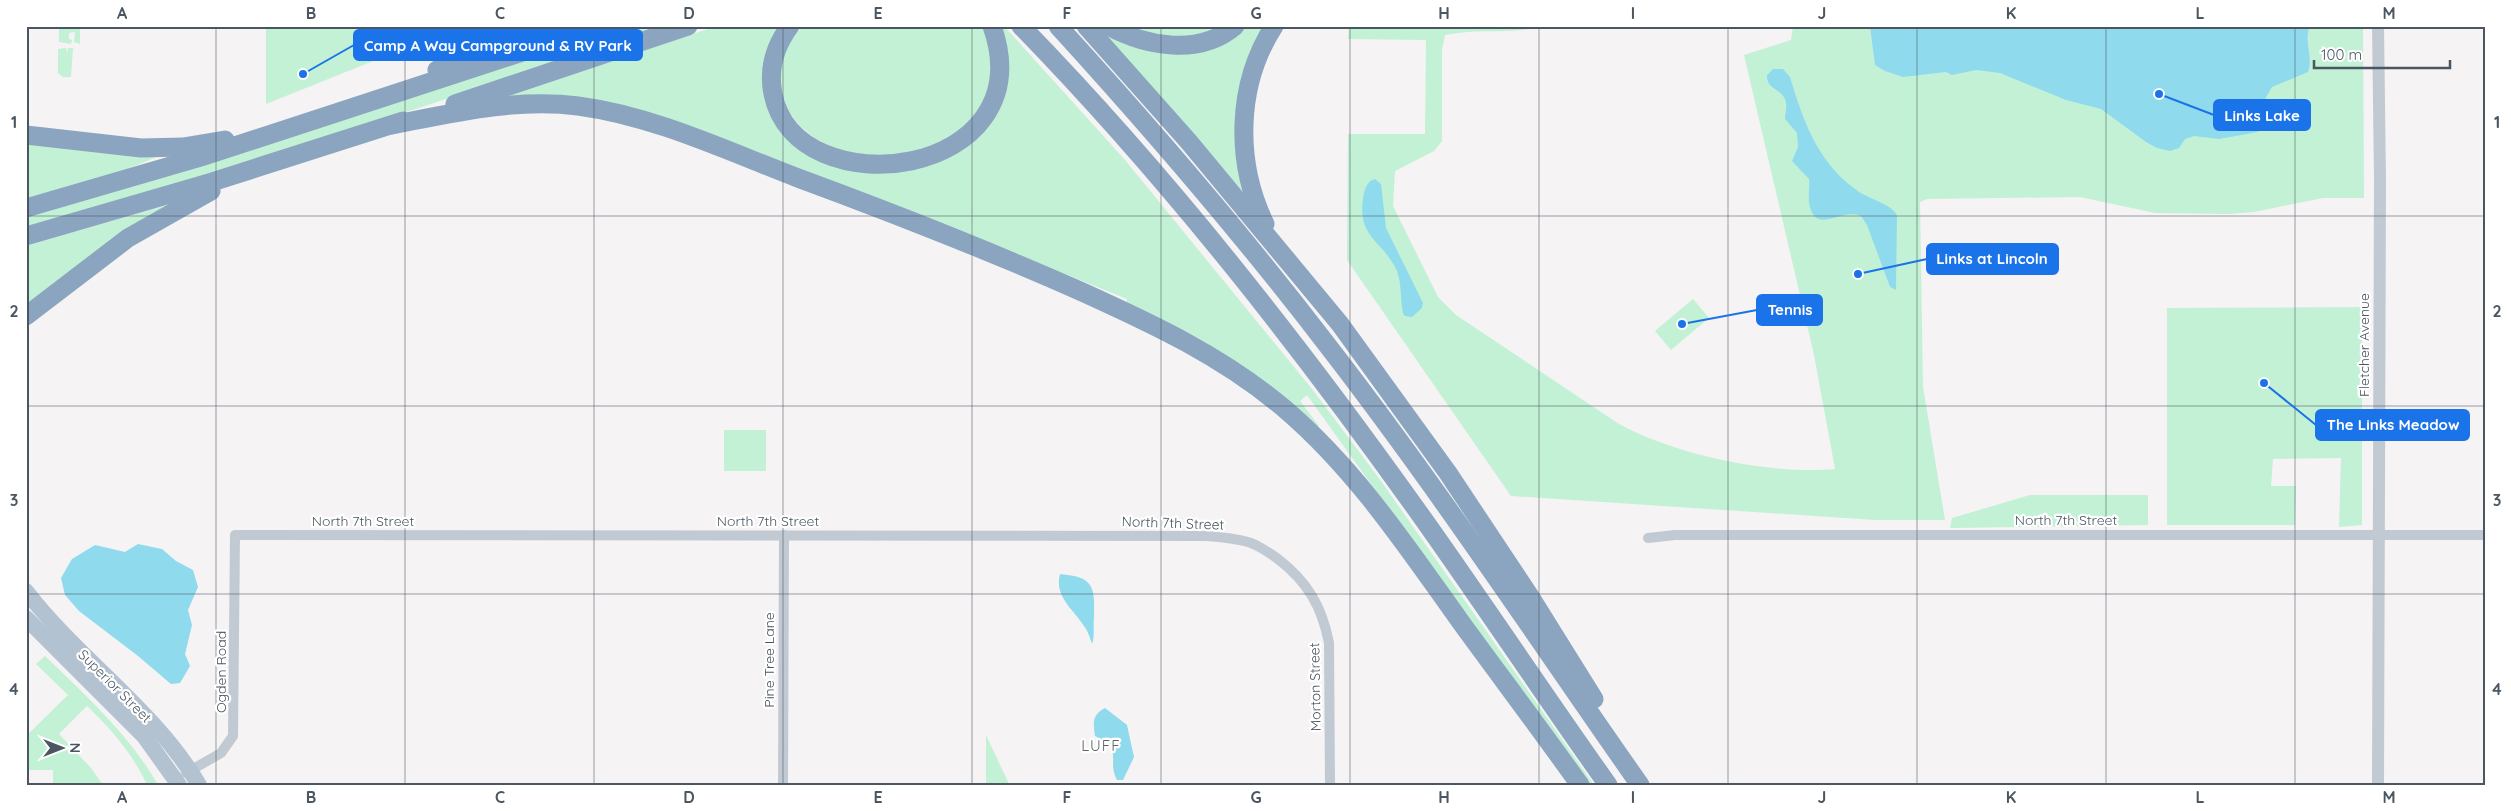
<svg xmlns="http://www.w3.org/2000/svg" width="2511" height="811" viewBox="0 0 2511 811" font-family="Quicksand,sans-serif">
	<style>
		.green { fill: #c3f1d5 }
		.water { fill: #90daee }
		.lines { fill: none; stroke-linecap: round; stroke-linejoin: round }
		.minor { stroke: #c1cad2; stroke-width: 10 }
		.tertiary { stroke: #c1cad2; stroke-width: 12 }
		.primary { stroke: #b3c2d1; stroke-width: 16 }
		.motorway { stroke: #8ba5c1; stroke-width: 19 }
		.grid { fill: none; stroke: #4a5661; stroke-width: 1; stroke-opacity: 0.55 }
		.labels { text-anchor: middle; stroke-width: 4.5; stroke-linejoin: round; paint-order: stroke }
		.street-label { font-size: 14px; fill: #4a5661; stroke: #fff }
		.neighbourhood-label { font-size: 15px; letter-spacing: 1px; fill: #5f6368; stroke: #fff }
		.leader { fill: none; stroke: #1a73e8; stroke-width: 2 }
		.callout-dot { fill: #1a73e8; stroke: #fff; stroke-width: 2 }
		.callout { fill: #1a73e8; stroke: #1a73e8; stroke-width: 2 }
		.callout-label { font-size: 15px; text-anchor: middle; font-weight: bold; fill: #fff }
		.neatline { fill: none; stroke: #4a5661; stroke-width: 2 }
		.grid-label { font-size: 16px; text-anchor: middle; font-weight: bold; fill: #4a5661 }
	</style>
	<rect width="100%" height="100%" fill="#f5f3f3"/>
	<g class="green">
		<polygon points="59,26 80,26 80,44 74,42 75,32 69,33 69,39 72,40 71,44 59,42"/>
		<polygon points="266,26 447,26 413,45 266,104"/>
		<polygon points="515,26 570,26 486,54"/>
		<polygon points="623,26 669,26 306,145 26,229 26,214 411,95"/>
		<polygon points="717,26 785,26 776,115 863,170 988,125 1001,105 1007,85 1009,64 1002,26 1004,26 1125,160 1312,389 1381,481 1594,785 1587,785 1307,395 1300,401 1319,426 1315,429 1126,305 1127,299 1070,276 687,132 497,99"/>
		<polygon points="802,26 987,26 998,73 980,115 946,142 890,159 841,151 816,139 800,126 788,110 781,89 779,72 784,52"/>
		<path d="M1122 26H1226C1191 48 1159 35 1122 26Z"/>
		<polygon points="1244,26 1271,26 1250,74 1250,200 1100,30 1150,47"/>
		<path d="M1349 26H1544C1512 35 1478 28 1445 35L1442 50V141L1434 151 1395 171 1393 206 1438 297 1456 315 1619 424C1676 455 1771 475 1835 469L1814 355 1744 55 1791 40 1793 26H2363L2364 198H2323L2254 212 2229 214 2155 213 2080 197 1927 199 1920 202 1923 387 1945 520H1875L1511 496 1347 260 1348 134H1425L1426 40 1348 39Z"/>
		<polygon points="66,48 67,53 68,48 73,48 71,77 63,77 58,73 58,49"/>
		<polygon points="26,139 161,155 121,172 26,199"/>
		<polygon points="179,202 26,309 26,245"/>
		<polygon points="1693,299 1709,318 1671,350 1655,331"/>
		<polygon points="2362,307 2362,525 2339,527 2341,458 2273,459 2271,486 2296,486 2295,525 2167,525 2167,308"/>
		<rect x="724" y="430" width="42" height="41"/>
		<polygon points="2030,495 2148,495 2148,525 1950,528 1952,518"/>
		<path d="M45 656C86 696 129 734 158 785H147C133 754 111 729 87 706L59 734 91 768 103 785H53V770H26V736L68 695 36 664Z"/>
		<polygon points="986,735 1009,784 1018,785 986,785"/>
	</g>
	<g class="water">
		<path d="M1870 26H2310C2303 42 2314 58 2308 72L2272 87 2264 101V118L2258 132 2219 139 2194 136 2185 139 2179 148 2170 151 2157 148 2146 142 2101 109 2066 100 2000 73 1976 70 1952 75 1946 72 1903 77 1885 71 1875 65Z"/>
		<path d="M1773 69H1783L1790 77C1803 120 1817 161 1855 189 1867 199 1889 202 1897 215L1896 290 1890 287 1867 225 1861 216C1841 207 1815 237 1809 203 1808 195 1810 187 1809 179L1792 161 1798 147 1797 133 1785 119C1785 114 1787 109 1786 103 1784 88 1766 91 1767 75Z"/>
		<path d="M1375 179 1381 184 1386 228 1423 303 1422 308 1412 317 1405 316 1403 313C1400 299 1402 285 1397 271 1382 238 1355 239 1364 193 1366 186 1368 181 1375 179Z"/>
		<polygon points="138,544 162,549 176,561 193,570 198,587 188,610 192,625 185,654 190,666 180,683 171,684 138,656 79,611 65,595 61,578 72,559 95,545 125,552"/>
		<path d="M1060 574C1093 577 1095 585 1094 617 1093 626 1095 636 1092 644 1090 638 1088 631 1084 626 1073 609 1054 596 1060 574Z"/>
		<path d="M1105 708 1127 725 1134 757 1123 780H1117C1106 759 1125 752 1095 736 1093 722 1092 715 1105 708Z"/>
	</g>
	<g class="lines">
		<g class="minor">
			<polyline points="1648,538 1675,535 2485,535"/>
			<path d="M186 773 221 753 233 736 235 535 1206 536C1220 537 1234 538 1248 542 1259 545 1269 553 1278 559 1308 582 1322 607 1329 643L1330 785"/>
			<polyline points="783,785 784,535"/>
		</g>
		<polyline class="tertiary" points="2378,26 2380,179 2378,785"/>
		<g class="primary">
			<path d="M26 591C79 660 155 710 199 785"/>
			<polyline points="26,618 144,736 179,785"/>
		</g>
		<g class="motorway">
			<path d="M790 26C775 46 768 69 773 94 796 210 1046 179 992 26"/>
			<path d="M1021 26C1171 180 1305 352 1429 527 1489 612 1547 699 1608 785"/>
			<path d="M1058 26C1152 129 1243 235 1328 346 1438 488 1537 638 1640 785"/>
			<polyline points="1086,26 1189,142 1340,324 1448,473 1531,598 1594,699"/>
			<path d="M1108 26C1147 47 1200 56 1235 26"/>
			<polyline points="437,70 478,49 508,26"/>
			<polyline points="455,104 688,26"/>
			<path d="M392 125C453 113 515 98 578 106 654 116 727 151 798 178 893 213 987 250 1080 291 1153 324 1224 357 1286 410 1356 470 1407 547 1460 621 1500 676 1541 730 1580 785"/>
			<polyline points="26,135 141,148 183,147 225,140"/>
			<polyline points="26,208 201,157 602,26"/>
			<path d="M1265 224C1235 162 1236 85 1274 26"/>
			<polyline points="26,236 212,182 403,121"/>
			<polyline points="26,316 128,238 211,191"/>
		</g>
	</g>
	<path class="grid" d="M216 26V785M405 26V785M594 26V785M783 26V785M972 26V785M1161 26V785M1350 26V785M1539 26V785M1728 26V785M1917 26V785M2106 26V785M2295 26V785M26 216H2485M26 406H2485M26 594H2485"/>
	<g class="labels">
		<g class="street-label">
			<text transform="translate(2364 345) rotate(-90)" y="5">Fletcher Avenue</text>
			<text x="2066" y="525">North 7th Street</text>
			<text x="363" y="526">North 7th Street</text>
			<text x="768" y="526">North 7th Street</text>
			<text transform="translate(1173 523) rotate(2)" y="5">North 7th Street</text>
			<text transform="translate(769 660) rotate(-90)" y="5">Pine Tree Lane</text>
			<text transform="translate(221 672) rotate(-90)" y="5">Ogden Road</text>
			<text transform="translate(115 686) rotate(45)" y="5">Superior Street</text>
			<text transform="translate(1315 687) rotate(-91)" y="5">Morton Street</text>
		</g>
		<g class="neighbourhood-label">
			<text x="1101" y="751">LUFF</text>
		</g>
	</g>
	<path class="leader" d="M303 74L354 45M2159 94L2214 115M1858 274L1927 259M1682 324L1757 310M2264 383L2316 425"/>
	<g class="callout-dot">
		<circle cx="303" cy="74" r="5"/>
		<circle cx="2159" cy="94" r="5"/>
		<circle cx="1858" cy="274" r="5"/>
		<circle cx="1682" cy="324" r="5"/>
		<circle cx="2264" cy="383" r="5"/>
	</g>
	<g class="callout">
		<rect x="354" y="30" width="288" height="30" rx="5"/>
		<rect x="2214" y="100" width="96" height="30" rx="5"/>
		<rect x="1927" y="244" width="131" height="30" rx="5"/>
		<rect x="1757" y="295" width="65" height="30" rx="5"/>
		<rect x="2316" y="410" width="153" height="30" rx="5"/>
	</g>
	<g class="callout-label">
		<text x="498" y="51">Camp A Way Campground &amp; RV Park</text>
		<text x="2262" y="121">Links Lake</text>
		<text x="1992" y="264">Links at Lincoln</text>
		<text x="1790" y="315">Tennis</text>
		<text x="2393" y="430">The Links Meadow</text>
	</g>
	<rect width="2511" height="811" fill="none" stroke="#ffffff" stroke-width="55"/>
	<g transform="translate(62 748) rotate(90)" stroke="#ffffff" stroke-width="4" paint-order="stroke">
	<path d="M0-4L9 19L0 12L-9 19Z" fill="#4a5661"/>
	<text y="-8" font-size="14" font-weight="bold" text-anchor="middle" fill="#4a5661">N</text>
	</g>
	<path d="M2314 60v8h136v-8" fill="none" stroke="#4a5661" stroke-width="2.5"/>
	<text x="2321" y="60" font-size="15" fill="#4a5661" stroke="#ffffff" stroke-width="4" paint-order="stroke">100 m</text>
	<rect x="28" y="28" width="2456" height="756" class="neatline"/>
	<g class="grid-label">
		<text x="122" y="19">A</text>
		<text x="311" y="19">B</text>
		<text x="500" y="19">C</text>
		<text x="689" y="19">D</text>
		<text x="878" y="19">E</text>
		<text x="1067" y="19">F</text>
		<text x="1256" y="19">G</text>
		<text x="1444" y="19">H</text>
		<text x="1633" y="19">I</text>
		<text x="1822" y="19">J</text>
		<text x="2011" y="19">K</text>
		<text x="2200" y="19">L</text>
		<text x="2389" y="19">M</text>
		<text x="14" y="128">1</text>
		<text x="2497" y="128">1</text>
		<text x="14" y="317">2</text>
		<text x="2497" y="317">2</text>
		<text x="14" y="506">3</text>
		<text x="2497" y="506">3</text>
		<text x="14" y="695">4</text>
		<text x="2497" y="695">4</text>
		<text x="122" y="803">A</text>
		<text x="311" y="803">B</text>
		<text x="500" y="803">C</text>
		<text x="689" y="803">D</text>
		<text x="878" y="803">E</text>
		<text x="1067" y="803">F</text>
		<text x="1256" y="803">G</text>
		<text x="1444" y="803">H</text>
		<text x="1633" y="803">I</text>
		<text x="1822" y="803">J</text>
		<text x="2011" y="803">K</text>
		<text x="2200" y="803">L</text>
		<text x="2389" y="803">M</text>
	</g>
</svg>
